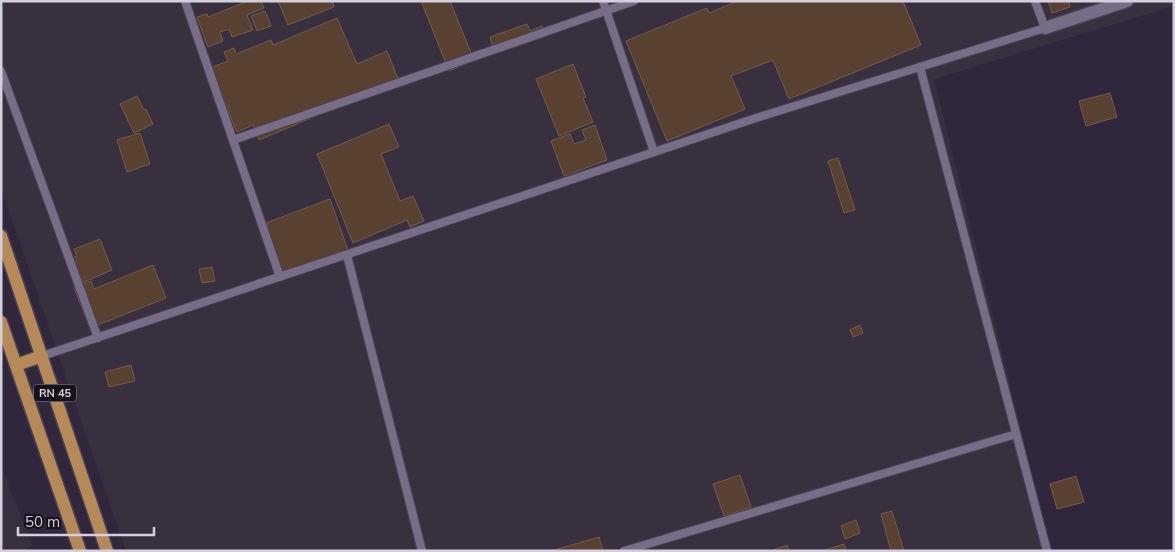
<svg xmlns="http://www.w3.org/2000/svg" width="1175" height="552" viewBox="0 0 1175 552" font-family="Mulish,sans-serif">
	<style>
		.industrial { fill: #39303f }
		.building { fill: #584131; stroke: #735b4b }
		.lines { fill: none; stroke-linecap: round; stroke-linejoin: round }
		.lane-casing { stroke: #4a4253; stroke-width: 10 }
		.street-casing { stroke: #4a4253; stroke-width: 15 }
		.primary-casing { stroke: #4a4253; stroke-width: 15 }
		.lane { stroke: #786d86; stroke-width: 8 }
		.street { stroke: #786d86; stroke-width: 12 }
		.primary { stroke: #b68958; stroke-width: 12 }
		.labels { text-anchor: middle; stroke-width: 5; stroke-linejoin: round; paint-order: stroke }
		.shield { fill: #17121c; stroke: #9b96a3; stroke-width: 1 }
		.shield-label { font-size: 11px; font-weight: bold; fill: #d4cfdd }
	</style>
	<rect width="100%" height="100%" fill="#31273d"/>
	<g class="industrial">
		<polygon points="1,1 1174,1 1174,6 934,79 1051,551 126,551 1,188"/>
		<polygon points="1,466 32,545 24,551 1,551"/>
	</g>
	<g class="building">
		<polygon points="248,1 261,1 264,8 247,15 253,30 232,37 229,29 220,32 223,41 208,47 197,17 207,14 208,17"/>
		<polygon points="278,1 332,1 334,7 288,25"/>
		<polygon points="421,1 450,1 474,60 449,71"/>
		<polygon points="738,1 903,1 921,45 789,99 773,60 731,76 745,109 667,141 626,41 707,8 709,13"/>
		<polygon points="1048,1 1069,1 1070,7 1052,13"/>
		<polygon points="265,11 271,26 257,31 251,16"/>
		<polygon points="337,18 357,64 387,51 399,81 259,140 253,125 237,132 210,68 228,61 224,52 234,48 236,54 271,40 273,45"/>
		<polygon points="527,24 530,31 542,26 546,36 495,54 490,37"/>
		<polygon points="573,64 586,97 583,98 593,122 559,136 536,79"/>
		<polygon points="1110,93 1117,117 1086,126 1079,101"/>
		<polygon points="137,96 144,110 146,109 153,124 134,133 120,104"/>
		<polygon points="389,124 399,147 381,154 400,201 413,196 424,221 410,227 407,220 353,243 317,154"/>
		<polygon points="595,125 607,160 564,176 551,141 570,134 574,144 586,140 582,130"/>
		<polygon points="140,133 150,164 127,172 117,140"/>
		<polygon points="838,158 855,210 844,213 828,161"/>
		<polygon points="330,199 349,253 283,277 263,224"/>
		<polygon points="100,239 112,270 77,285 67,260 77,256 74,249"/>
		<polygon points="153,265 166,298 90,328 74,288 91,281 94,289"/>
		<polygon points="212,267 215,281 202,283 199,269"/>
		<polygon points="860,325 863,333 853,337 850,330"/>
		<polygon points="131,365 135,381 109,387 105,372"/>
		<polygon points="740,475 751,507 724,516 713,484"/>
		<polygon points="1076,476 1084,502 1057,509 1050,484"/>
		<polygon points="892,511 904,551 891,551 881,514"/>
		<polygon points="856,520 860,533 845,539 841,526"/>
		<polygon points="599,537 603,551 551,551"/>
		<polygon points="844,544 846,551 822,551"/>
		<polygon points="787,545 789,551 771,551"/>
	</g>
	<g class="lines">
		<g class="lane-casing">
			<g id="lane">
				<polyline points="185,1 280,277"/>
				<polyline points="603,1 654,152"/>
				<polyline points="920,67 1047,551"/>
				<polyline points="1,71 98,338"/>
				<polyline points="233,140 634,1"/>
				<polyline points="347,255 422,551"/>
				<polyline points="42,356 756,118 1045,28 1035,1"/>
				<polyline points="624,551 1016,434"/>
			</g>
		</g>
		<g class="street-casing">
			<polyline id="street" points="1045,28 1127,1"/>
		</g>
		<g class="primary-casing">
			<g id="primary">
				<polyline points="1,236 107,551"/>
				<polyline points="1,322 80,551"/>
				<polyline points="16,365 42,356"/>
			</g>
		</g>
		<use href="#lane" class="lane"/>
		<use href="#street" class="street"/>
		<use href="#primary" class="primary"/>
	</g>
	<g class="labels">
		<rect class="shield" x="34" y="384.5" width="42" height="17" rx="4"/>
		<g class="shield-label">
			<text x="55" y="397">RN 45</text>
		</g>
	</g>
	<rect width="1175" height="552" fill="none" stroke="#d4cfdd" stroke-width="5"/>
	<path d="M18 527v8h136v-8" fill="none" stroke="#d4cfdd" stroke-width="2.5"/>
	<text x="25" y="527" font-size="15" fill="#d4cfdd" stroke="#17121c" stroke-width="4" paint-order="stroke">50 m</text>
</svg>
